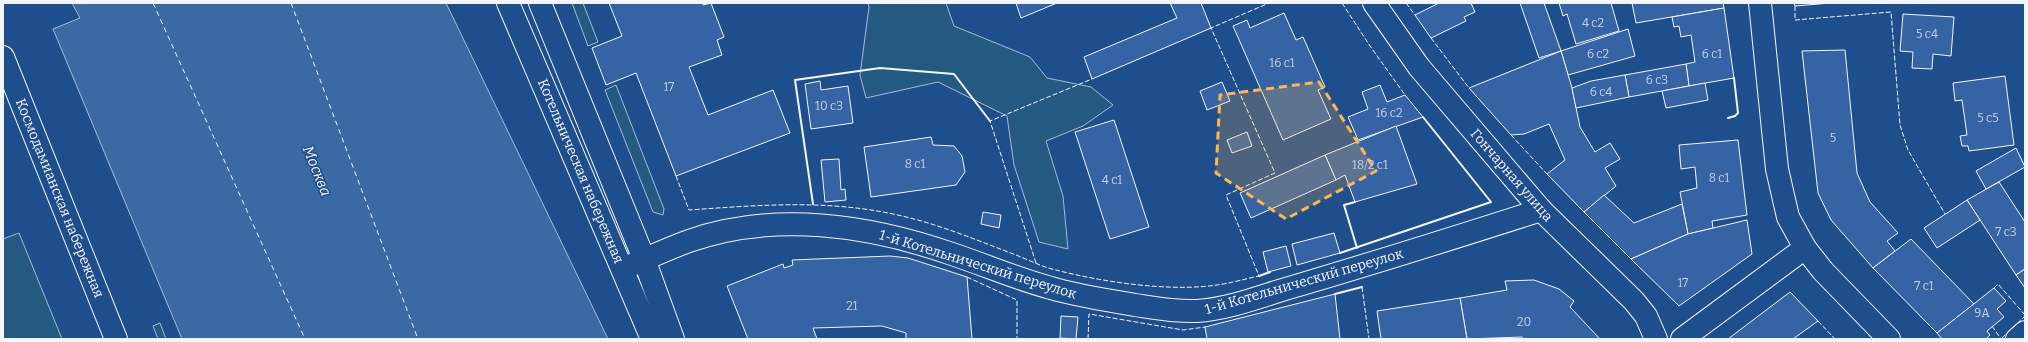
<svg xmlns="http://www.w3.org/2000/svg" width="2028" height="342" viewBox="0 0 2028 342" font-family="Bitter,serif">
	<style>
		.green { fill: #245a82; stroke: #a8bbd7 }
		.water { fill: #3b69a3; stroke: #a8bbd7 }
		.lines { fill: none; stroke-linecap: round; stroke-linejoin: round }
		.ferry { stroke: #f2f6ff; stroke-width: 1; stroke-dasharray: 5 4; stroke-linecap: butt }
		.building { fill: #3563a3; stroke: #f2f6ff }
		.minor-casing { stroke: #f2f6ff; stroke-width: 24 }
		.major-casing { stroke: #f2f6ff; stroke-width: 24 }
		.minor { stroke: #1f4e8c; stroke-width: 22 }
		.major { stroke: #1f4e8c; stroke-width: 22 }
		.fence { stroke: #f2f6ff; stroke-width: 1; stroke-dasharray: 5 2; stroke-linecap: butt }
		.wall { stroke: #f2f6ff; stroke-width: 2 }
		.marked { fill: #ffb74d; fill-opacity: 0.2; stroke: #ffb74d; stroke-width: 3; stroke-dasharray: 8 5; stroke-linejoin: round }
		.labels { text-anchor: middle; stroke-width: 3; stroke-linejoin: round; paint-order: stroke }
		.number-label { font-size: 12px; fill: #c3d1e8 }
		.street-label { font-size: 14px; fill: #f2f6ff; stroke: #1f4e8c }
		.water-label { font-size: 15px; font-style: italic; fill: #f2f6ff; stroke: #1f4e8c }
	</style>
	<rect width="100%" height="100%" fill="#1f4e8c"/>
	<g class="green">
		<polygon points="572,3 583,3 598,42 588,46"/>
		<polygon points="868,3 946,3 954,26 1030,57 1047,78 1091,87 1113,105 1083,126 1046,141 1063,196 1068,249 1039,242 1014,165 1007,116 938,82 866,98 860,75 869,7"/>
		<polygon points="616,85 664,209 663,215 653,212 605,90"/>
		<polygon points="19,233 62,339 3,339 3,239"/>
		<polygon points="160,323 166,339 158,339 153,326"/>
	</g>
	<polygon class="water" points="72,3 446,3 608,339 182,339 53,29 80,18"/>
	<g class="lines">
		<g class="ferry">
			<polyline points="153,3 305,339"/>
			<polyline points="291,3 418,339"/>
		</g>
	</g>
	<g class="building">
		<polygon points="609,3 703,3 703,5 711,3 724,37 717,40 722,55 689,67 708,115 773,90 790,133 676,176 636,73 606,85 592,48 622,36"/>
		<polygon points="1016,3 1057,3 1021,18"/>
		<polygon points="1170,3 1201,3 1211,28 1092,79 1084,57 1177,18"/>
		<polygon points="1439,3 1471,3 1475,12 1464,17 1466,21 1431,38 1415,15"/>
		<polygon points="1520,3 1544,3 1561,51 1539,58"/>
		<polygon points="1559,3 1611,3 1619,31 1576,44 1567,14 1563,16"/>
		<polygon points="1632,3 1723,3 1724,8 1636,23"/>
		<polygon points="1794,3 1831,3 1795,6"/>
		<polygon points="1724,8 1734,78 1689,86 1686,64 1695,62 1691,35 1681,37 1679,26 1674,27 1672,17"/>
		<polygon points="1284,13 1296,40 1303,37 1325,87 1318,90 1331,119 1283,140 1233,26 1247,20 1250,28"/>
		<polygon points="1903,14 1954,17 1951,56 1933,54 1932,69 1912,68 1913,52 1900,51"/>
		<polygon points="1628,29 1635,56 1568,75 1561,51"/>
		<polygon points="1845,50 1857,173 1870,202 1898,233 1887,241 1895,251 1873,268 1831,220 1818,193 1802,51"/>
		<polygon points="1561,51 1572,88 1580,127 1595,152 1610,143 1620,159 1605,168 1616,186 1584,212 1547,174 1565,160 1549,124 1524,134 1511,135 1469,88"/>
		<polygon points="1686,64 1689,86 1629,97 1625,75"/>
		<polygon points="1625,75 1629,97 1576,108 1572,88 1591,81"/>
		<polygon points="2005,76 2014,145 1969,151 1968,146 1962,146 1960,136 1967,135 1962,100 1955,101 1953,83"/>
		<polygon points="820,81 821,90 848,86 853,123 811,129 805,84"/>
		<polygon points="1222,82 1230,101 1207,110 1200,91"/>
		<polygon points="1705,83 1708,100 1666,108 1662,91"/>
		<polygon points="1380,85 1387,102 1405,95 1423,117 1358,140 1348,117 1368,109 1362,92"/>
		<polygon points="1114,120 1149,227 1110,239 1075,132"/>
		<polygon points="1396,126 1417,184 1355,202 1345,175 1336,180 1325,155"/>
		<polygon points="1247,132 1252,146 1232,153 1227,140"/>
		<polygon points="931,137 933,145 954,146 962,156 965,172 956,185 871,197 864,147"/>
		<polygon points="1738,140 1747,215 1712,221 1713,228 1688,234 1680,192 1697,188 1695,167 1681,169 1679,145"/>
		<polygon points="2016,148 2025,167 1986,189 1976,171"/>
		<polygon points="1325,155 1336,180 1251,218 1240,193"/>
		<polygon points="839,159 841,190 845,189 846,200 825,202 821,160"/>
		<polygon points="1999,182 2025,222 2025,269 2016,275 1967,200"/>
		<polygon points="1604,195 1634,223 1682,204 1688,234 1631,259 1584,212"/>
		<polygon points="1967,200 1980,220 1937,248 1924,228"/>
		<polygon points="983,212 1001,215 999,228 981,224"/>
		<polygon points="1747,220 1752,254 1679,306 1631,259 1688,234"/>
		<polygon points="1334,233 1340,253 1297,265 1292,244"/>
		<polygon points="1911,239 1974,304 1937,333 1873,268"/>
		<polygon points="1286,246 1291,266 1268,272 1263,252"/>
		<polygon points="890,256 908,258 967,277 972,339 906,339 906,333 882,326 813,328 817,339 748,339 727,286 783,264 784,268 793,265 792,260"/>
		<polygon points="2025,269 2025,288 2016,275"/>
		<polygon points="1534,280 1559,289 1574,301 1570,307 1600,339 1523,339 1522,337 1467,339 1460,298 1507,290 1505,281"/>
		<polygon points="1994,288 2006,301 1997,309 2004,317 1987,331 1990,335 1986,339 1942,339 1937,333"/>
		<polygon points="1790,292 1818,321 1793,339 1728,339"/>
		<polygon points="1335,294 1340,339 1207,339 1205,327"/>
		<polygon points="1460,298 1467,339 1381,339 1377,311"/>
		<polygon points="1061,316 1078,317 1076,339 1060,338"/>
	</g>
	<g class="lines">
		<g class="minor-casing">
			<g id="minor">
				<polyline points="1374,3 1419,67 1541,210 1634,301 1646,316 1656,339"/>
				<path d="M623 269C645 259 667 249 689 241 774 211 869 225 952 254 985 265 1017 279 1051 288 1078 296 1107 300 1135 305 1155 308 1176 312 1197 311 1231 309 1266 294 1299 285 1380 261 1460 236 1541 210"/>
				<polyline points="1682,339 1805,248"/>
				<polyline points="2017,339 2025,332"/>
			</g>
		</g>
		<g class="major-casing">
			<g id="major">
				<polyline points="508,3 652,339"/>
				<polyline points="540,3 644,259 673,339"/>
				<polyline points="1760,3 1777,169 1788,217 1805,248 1823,271 1889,339"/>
				<polyline points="3,57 116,339"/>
			</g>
		</g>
		<use href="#minor" class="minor"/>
		<use href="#major" class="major"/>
		<g class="fence">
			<polyline points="1342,3 1370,46 1405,95"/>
			<polyline points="1406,3 1415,15"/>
			<polyline points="1795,6 1795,20 1891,12 1900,125 1908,150 1945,214"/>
			<polyline points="1431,38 1469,88"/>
			<polyline points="1511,135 1547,174"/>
			<path d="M676 176 689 210C760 205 831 199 902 216 941 225 979 241 1016 255 1029 260 1042 267 1056 270 1102 282 1170 292 1217 285 1231 283 1245 279 1259 276L1226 195 1275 173 1211 28 1269 3"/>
			<polyline points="1036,263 990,121 1092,79"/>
			<polyline points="967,277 1017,300 1017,339"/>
			<polyline points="1362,287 1369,339"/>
			<polyline points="1994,288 1998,284 2025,315"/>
			<polyline points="1818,321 1835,339"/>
			<polyline points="1992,326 2001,339"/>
			<polyline points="2002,338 2025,316"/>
			<polyline points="1088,339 1089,314 1183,330 1205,327"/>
		</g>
		<g class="wall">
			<polyline points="1728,118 1735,116 1738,113 1734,78"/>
			<polyline points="1355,202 1344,205 1357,248"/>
			<polyline points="813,204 795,80 880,68 954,74 990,121"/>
			<polyline points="1340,253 1491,202 1423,117"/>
			<polyline points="1259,276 1270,272"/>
			<polyline points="1335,294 1362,287"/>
		</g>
	</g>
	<path class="marked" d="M1319 82 1376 171 1286 219 1216 173 1220 95Z"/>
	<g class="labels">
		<g class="number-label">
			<text x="1593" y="27">4 с2</text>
			<text x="1927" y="38">5 с4</text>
			<text x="1598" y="58">6 с2</text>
			<text x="1712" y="58">6 с1</text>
			<text x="1282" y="67">16 с1</text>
			<text x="1657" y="84">6 с3</text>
			<text x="669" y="91">17</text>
			<text x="1601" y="96">6 с4</text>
			<text x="829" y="110">10 с3</text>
			<text x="1389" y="117">16 с2</text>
			<text x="1988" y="122">5 с5</text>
			<text x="1833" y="142">5</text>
			<text x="915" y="168">8 с1</text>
			<text x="1370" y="169">18/2 с1</text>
			<text x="1719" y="182">8 с1</text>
			<text x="1112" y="184">4 с1</text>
			<text x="2006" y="236">7 с3</text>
			<text x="1683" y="287">17</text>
			<text x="1924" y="290">7 с1</text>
			<text x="852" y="310">21</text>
			<text x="1982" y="317">9А</text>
			<text x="1524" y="326">20</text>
		</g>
		<g class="street-label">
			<text transform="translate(581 171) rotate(67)" y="5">Котельническая набережная</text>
			<text transform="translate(1512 175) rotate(49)" y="5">Гончарная улица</text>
			<text transform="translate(60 198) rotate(68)" y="5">Космодамианская набережная</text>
			<text transform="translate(978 264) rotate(17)" y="5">1-й Котельнический переулок</text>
			<text transform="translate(1304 281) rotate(-16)" y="5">1-й Котельнический переулок</text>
		</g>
		<g class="water-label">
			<text transform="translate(317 171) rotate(68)" y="5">Москва</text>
		</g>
	</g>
	<rect width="2028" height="342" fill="none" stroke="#f2f6ff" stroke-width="8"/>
</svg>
